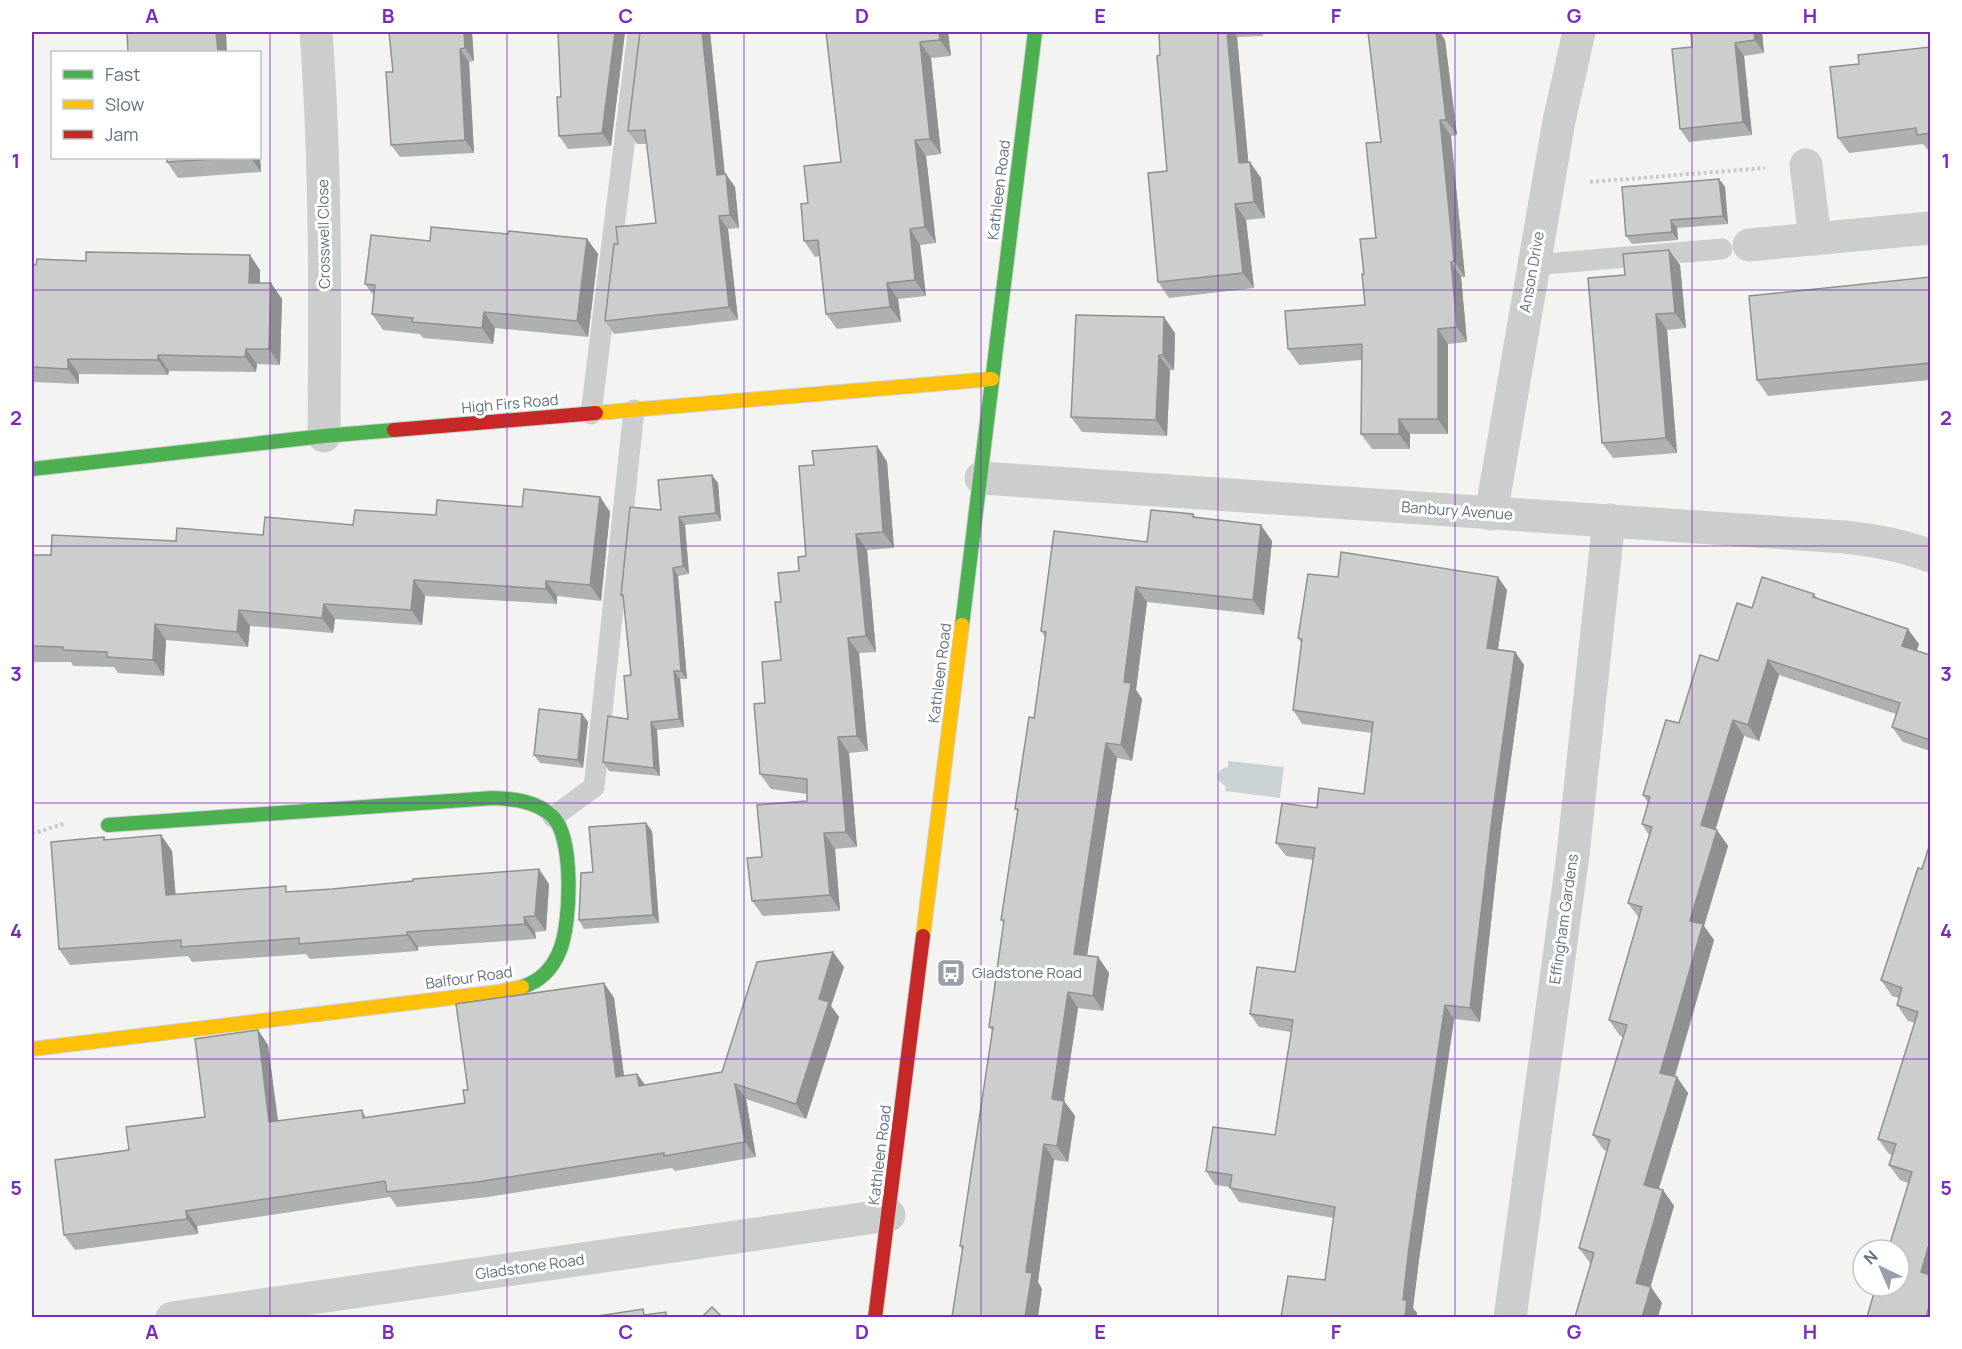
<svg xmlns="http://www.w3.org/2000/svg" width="1962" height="1349" viewBox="0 0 1962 1349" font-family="Manrope,sans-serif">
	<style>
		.water { fill: #cbd2d5 }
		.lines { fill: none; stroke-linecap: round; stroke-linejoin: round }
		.fast-casing { stroke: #cfd0d0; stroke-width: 16 }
		.slow-casing { stroke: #cfd0d0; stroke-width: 16 }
		.jam-casing { stroke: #cfd0d0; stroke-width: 16 }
		.path { stroke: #c8caca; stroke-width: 4; stroke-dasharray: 3 3; stroke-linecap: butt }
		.lane { stroke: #cccdcd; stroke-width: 21 }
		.street { stroke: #cccdcd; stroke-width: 33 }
		.fast { stroke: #4caf50; stroke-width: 14 }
		.slow { stroke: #ffc107; stroke-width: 14 }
		.jam { stroke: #c62828; stroke-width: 14 }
		.wall { fill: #afb1b1 }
		.shaded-wall { fill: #8f9090 }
		.building { fill: #cccece; stroke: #8f9090; stroke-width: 1.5 }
		.grid { fill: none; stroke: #7b2cbf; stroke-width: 1.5; stroke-opacity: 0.55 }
		.labels { text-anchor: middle; stroke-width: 6; stroke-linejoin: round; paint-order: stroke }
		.street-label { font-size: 15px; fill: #657181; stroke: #fff }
		.poi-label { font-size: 15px; fill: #657181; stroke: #fff; text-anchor: start }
		.neatline { fill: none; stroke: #7b2cbf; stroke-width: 2 }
		.grid-label { font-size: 20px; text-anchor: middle; font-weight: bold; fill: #7b2cbf }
	</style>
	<rect width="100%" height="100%" fill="#f3f4f2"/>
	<path class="water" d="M1228 761 1284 767 1280 798 1225 791 1226 787 1217 779C1218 772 1221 768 1228 767Z"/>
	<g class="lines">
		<g class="fast-casing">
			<g id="fast">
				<polyline points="32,469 324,436 394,430"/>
				<polyline points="962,625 1035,32"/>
				<path d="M108 825 493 798C514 799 537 801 553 817 574 838 571 923 560 950 553 968 541 981 522 987"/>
			</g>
		</g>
		<g class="slow-casing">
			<g id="slow">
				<polyline points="596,413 992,379"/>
				<polyline points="923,936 962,625"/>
				<polyline points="32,1049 499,992 522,987"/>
			</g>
		</g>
		<g class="jam-casing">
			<g id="jam">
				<polyline points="394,430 596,413"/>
				<polyline points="875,1318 923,936"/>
			</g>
		</g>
		<g class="path">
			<polyline points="1590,182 1765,168"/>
			<polyline points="32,834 66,823"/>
		</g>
		<g class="lane">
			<polyline points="1533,265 1722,249"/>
			<polyline points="591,414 638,32"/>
			<polyline points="553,817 594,787 634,410"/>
		</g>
		<g class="street">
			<path d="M316 32C326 166 325 301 324 436"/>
			<polyline points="1806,165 1815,239"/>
			<polyline points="1749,245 1930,228"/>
			<path d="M981 478 1844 537C1874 540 1902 545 1930 556"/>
			<polyline points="1491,514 1559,121 1579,32"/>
			<polyline points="172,1318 889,1215"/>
			<polyline points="1510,1318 1573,854 1609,520"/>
		</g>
		<use href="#fast" class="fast"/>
		<use href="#slow" class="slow"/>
		<use href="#jam" class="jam"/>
	</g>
	<g class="wall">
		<polygon points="389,32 472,32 474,61 469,62 474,153 400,157 391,145 393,72"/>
		<polygon points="558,32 625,32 611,146 568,149 559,136 561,97"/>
		<polygon points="640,32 710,32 725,174 735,187 739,228 728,229 738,320 614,334 605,321 618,244 656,223 647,144 637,144 628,131"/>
		<polygon points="826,32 948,32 951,56 931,58 941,154 926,156 936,243 920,245 926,296 898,299 901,322 837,329 826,314 820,256 815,257 804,241 808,203 841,162"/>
		<polygon points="1159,32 1263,32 1263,36 1237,37 1248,163 1261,178 1265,218 1246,220 1254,288 1169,298 1158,282 1167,171"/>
		<polygon points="1691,32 1762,32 1764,53 1744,56 1752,135 1689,142 1680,129 1692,47"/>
		<polygon points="1445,40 1457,135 1451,136 1465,277 1461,277 1467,342 1448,344 1448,434 1410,434 1410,449 1372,449 1361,434 1361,360 1299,365 1288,349 1365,305 1364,274"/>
		<polygon points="1930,47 1930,150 1928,150 1923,144 1849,153 1838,138 1859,64"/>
		<polygon points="167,158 260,158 261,172 178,178 167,162"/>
		<polygon points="1719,179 1725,187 1728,224 1677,228 1678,240 1632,244 1626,236"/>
		<polygon points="508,234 587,239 598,254 588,337 495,328 493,344 423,338 420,334 383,330 372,314 374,296 365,284 430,241"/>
		<polygon points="32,265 260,270 260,283 282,299 280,365 257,364 256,372 169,371 168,375 79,374 79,384 32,382"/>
		<polygon points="1680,265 1686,328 1667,330 1677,453 1613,458 1602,443 1625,275"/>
		<polygon points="1930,277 1930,380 1768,396 1757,380"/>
		<polygon points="1175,333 1174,370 1170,370 1167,436 1082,432 1071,417"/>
		<polygon points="877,446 887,462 894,548 867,550 876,652 859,653 868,751 849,753 857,847 835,849 840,911 763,916 752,901 762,857 807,801 807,794 771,789 760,774 765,703 781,660 781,602 799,571 806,556 814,465"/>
		<polygon points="718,483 721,521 685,525 689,574 678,576 687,679 680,679 684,727 657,730 660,776 609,771 603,762 628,719 631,675 624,599 621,595 661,510"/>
		<polygon points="600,497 610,512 601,601 557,596 557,604 425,596 422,625 335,619 333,633 250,626 248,647 166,640 164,676 118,673 114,667 73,666 71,662 32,662 32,555 51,555 176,541 263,535 436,515 522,507"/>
		<polygon points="1193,514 1195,517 1272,541 1264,615 1147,602 1136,690 1142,699 1132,761 1117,758 1087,956 1098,957 1109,973 1103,1011 1078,1008 1064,1101 1075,1116 1068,1162 1054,1160 1038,1282 1042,1289 962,1249 960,1246 992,1031 989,1027 1004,923 1001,920 1018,812 1015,809 1034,718 1045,637 1041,631"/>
		<polygon points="1338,577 1507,590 1498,649 1515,652 1524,665 1501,831 1480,1022 1454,1019 1419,1260 1413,1308 1417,1313 1416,1317 1281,1317 1325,1280 1334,1218 1239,1202 1230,1188 1230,1187 1215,1185 1206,1171 1275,1135 1291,1032 1259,1027 1250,1014 1295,972 1313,860 1286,856 1276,843 1317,808 1364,794 1372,733 1302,724 1293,710 1302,644 1298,638"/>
		<polygon points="1814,594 1818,599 1919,644 1916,651 1930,655 1930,751 1903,742 1892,727 1896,714 1779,675 1759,741 1744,736 1715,829 1728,846 1704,926 1714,940 1675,1077 1688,1093 1659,1189 1663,1190 1674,1206 1650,1287 1662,1303 1590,1263 1579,1248 1607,1151 1604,1150 1593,1135 1623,1037 1620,1036 1609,1020 1639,918 1628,903 1649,835 1642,824 1648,803 1643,795 1679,723 1752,608"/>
		<polygon points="582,714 588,722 583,768 540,763 534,755"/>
		<polygon points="652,831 659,923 584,929 579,920 593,872"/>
		<polygon points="161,835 172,851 175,894 290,892 549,884 546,931 535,932 536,939 418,947 418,951 310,959 306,954 192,962 188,956 70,965 59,949 104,837 106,840"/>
		<polygon points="1918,868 1930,1317 1908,1183 1900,1180 1889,1165 1892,1155 1889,1154 1878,1139 1915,1023 1908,1021 1897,1005 1899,998 1892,996 1881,980"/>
		<polygon points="844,967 831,1006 839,1017 806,1119 746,1099 756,1157 675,1171 672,1168 488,1197 397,1207 390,1197 197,1226 198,1234 75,1250 64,1235 129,1150 205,1117 258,1030 268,1045 278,1121 362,1110 366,1117 465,1103 468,1090 604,983 614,998 624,1076 637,1074 645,1085 722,1072"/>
	</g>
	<g class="shaded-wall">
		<polygon points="216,32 226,32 227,52 218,52"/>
		<polygon points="464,32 472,32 474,61 465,48"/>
		<polygon points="615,32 625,32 611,146 602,133"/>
		<polygon points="702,32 710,32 726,187 717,175"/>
		<polygon points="939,32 948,32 951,56 940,40"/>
		<polygon points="1227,32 1233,32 1237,37 1250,179 1239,163"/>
		<polygon points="1436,32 1440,32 1445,40 1457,135 1446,120"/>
		<polygon points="1754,32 1762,32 1764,53 1755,40"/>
		<polygon points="920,42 931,58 941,154 930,139"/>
		<polygon points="1735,43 1744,56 1752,135 1743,122"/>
		<polygon points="460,49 469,62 474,153 465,140"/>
		<polygon points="1440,120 1451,136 1465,277 1454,261"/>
		<polygon points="915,140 926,156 936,243 925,227"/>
		<polygon points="260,155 261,172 251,158 260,158"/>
		<polygon points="1250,162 1261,178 1265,218 1254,202"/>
		<polygon points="726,174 735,187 739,228 730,215"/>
		<polygon points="1719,179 1725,187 1728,224 1723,216"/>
		<polygon points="1235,204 1246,220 1254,288 1243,273"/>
		<polygon points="719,216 728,229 738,320 729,307"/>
		<polygon points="1671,220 1677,228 1678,240 1672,232"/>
		<polygon points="910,229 920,245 926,296 915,280"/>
		<polygon points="587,239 598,254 588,337 577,321"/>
		<polygon points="1669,250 1680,265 1686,328 1675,313"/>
		<polygon points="250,255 260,270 260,298 249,283"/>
		<polygon points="1451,262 1461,277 1467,342 1457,327"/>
		<polygon points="271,283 282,299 280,365 269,349"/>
		<polygon points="887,283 898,299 901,322 890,307"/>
		<polygon points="484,312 495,328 493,344 482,328"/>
		<polygon points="1656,314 1667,330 1677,453 1666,438"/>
		<polygon points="1164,317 1175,333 1174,370 1163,355"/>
		<polygon points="1438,329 1448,344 1448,434 1438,419"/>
		<polygon points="246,349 257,364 256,372 245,357"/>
		<polygon points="158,355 169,371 168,375 158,360"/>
		<polygon points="1159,355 1170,370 1167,436 1156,420"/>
		<polygon points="68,359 79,374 79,384 68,369"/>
		<polygon points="1399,419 1410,434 1410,449 1399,434"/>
		<polygon points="877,446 887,462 894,548 883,532"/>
		<polygon points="712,475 718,483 721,521 716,513"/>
		<polygon points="600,497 610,512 601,601 590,585"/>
		<polygon points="679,517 685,525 689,574 683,566"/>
		<polygon points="1261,525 1272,541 1264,615 1253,600"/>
		<polygon points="856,534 867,550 876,652 866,636"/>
		<polygon points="673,568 678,576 687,679 681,671"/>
		<polygon points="1498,577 1507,590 1496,661 1487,648"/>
		<polygon points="414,580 425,596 422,625 411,610"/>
		<polygon points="546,581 557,596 557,604 546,589"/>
		<polygon points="1136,587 1147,602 1136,690 1142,699 1132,761 1121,745 1124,682"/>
		<polygon points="324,604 335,619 333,633 322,618"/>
		<polygon points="239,610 250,626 248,647 237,632"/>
		<polygon points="155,624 166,640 164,676 153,660"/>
		<polygon points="1908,629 1919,644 1913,662 1902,646"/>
		<polygon points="848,638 859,653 868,751 857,736"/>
		<polygon points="1515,652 1524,665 1501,831 1480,1022 1470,1008 1492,818"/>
		<polygon points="1768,660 1779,675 1759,741 1748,725"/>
		<polygon points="674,671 680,679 684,727 679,719"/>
		<polygon points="582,714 588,722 583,768 578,760"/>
		<polygon points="1733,720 1744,736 1712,841 1701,825"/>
		<polygon points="651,722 657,730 660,776 654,768"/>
		<polygon points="838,737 849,753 857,847 846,832"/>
		<polygon points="1106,743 1117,758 1085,969 1074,954"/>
		<polygon points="646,823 652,831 659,923 653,915"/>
		<polygon points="1717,830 1728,846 1704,926 1714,940 1671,1088 1660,1073 1690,921"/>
		<polygon points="824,833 835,849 840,911 830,895"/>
		<polygon points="161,835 172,851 177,910 166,895"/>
		<polygon points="539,869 549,884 546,931 535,916"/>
		<polygon points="524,917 535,932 536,939 525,924"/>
		<polygon points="407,932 418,947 418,951 407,935"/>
		<polygon points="833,952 844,967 831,1006 839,1017 806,1119 796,1104 819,999"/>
		<polygon points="1098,957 1109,973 1103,1011 1093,996"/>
		<polygon points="604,983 614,998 626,1092 616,1077"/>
		<polygon points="1068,992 1078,1008 1064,1101 1075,1116 1068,1162 1057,1146 1052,1099"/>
		<polygon points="1445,1005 1454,1019 1419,1260 1413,1308 1417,1313 1416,1317 1405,1317 1403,1300 1409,1247"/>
		<polygon points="258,1030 268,1045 280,1137 269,1122"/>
		<polygon points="637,1074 648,1089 639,1086"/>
		<polygon points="1677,1077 1688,1093 1655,1200 1644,1185"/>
		<polygon points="735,1084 746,1099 756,1157 745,1142"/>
		<polygon points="1044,1144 1054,1160 1038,1282 1042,1289 1038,1317 1025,1317 1026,1272"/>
		<polygon points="1663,1190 1674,1206 1647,1299 1636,1283"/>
		<polygon points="186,1211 197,1226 198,1234 187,1219"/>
		<polygon points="1930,1241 1930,1286 1921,1272"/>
		<polygon points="1651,1287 1662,1303 1658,1317 1642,1317"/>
		<polygon points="1930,1303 1930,1317 1926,1317"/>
	</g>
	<g class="building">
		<polygon points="127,32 216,32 218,52 128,52"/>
		<polygon points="389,32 464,32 465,48 460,49 465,140 391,145 386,72 393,72"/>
		<polygon points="558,32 615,32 602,133 559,136 557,97 561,97"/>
		<polygon points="640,32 702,32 717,175 726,174 730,215 719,216 729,307 605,321 614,244 618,244 616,227 656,223 645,130 628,131"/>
		<polygon points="826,32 939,32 940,40 920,42 930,139 915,140 925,227 910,229 915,280 887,283 890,307 826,314 818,240 804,241 801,204 808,203 804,166 841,162"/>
		<polygon points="1159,32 1227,32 1239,163 1250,162 1254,202 1235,204 1243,273 1158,282 1148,173 1167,171 1157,56 1160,55"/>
		<polygon points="1368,32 1436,32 1446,120 1440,120 1454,261 1451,262 1457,327 1438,329 1438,419 1399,419 1399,434 1361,434 1362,344 1288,349 1285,311 1365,305 1362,274 1364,274 1360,239 1376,238 1366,143 1381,142"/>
		<polygon points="1691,32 1754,32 1755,40 1735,43 1743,122 1680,129 1672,49 1692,47"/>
		<polygon points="1930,47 1930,133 1917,135 1916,128 1838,138 1830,67 1859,64 1858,55"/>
		<polygon points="167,158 232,158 167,162"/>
		<polygon points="1719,179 1723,216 1671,220 1672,232 1626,236 1622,187"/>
		<polygon points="431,227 508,234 509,231 587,239 577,321 484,312 482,328 412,322 413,318 372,314 375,285 365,284 371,235 430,241"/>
		<polygon points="1669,250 1675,313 1656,314 1666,438 1602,443 1588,278 1625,275 1623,254"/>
		<polygon points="86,252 250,255 249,283 271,283 269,349 246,349 245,357 158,355 158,360 68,359 68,369 32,367 32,265 36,265 37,259 86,261"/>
		<polygon points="1930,277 1930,363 1757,380 1749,296"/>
		<polygon points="1076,315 1164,317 1163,355 1159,355 1156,420 1071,417"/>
		<polygon points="877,446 883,532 856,534 866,636 848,638 857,736 838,737 846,832 824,833 830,895 752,901 747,858 762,857 757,805 807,801 807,779 760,774 754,704 765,703 762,662 781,660 775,602 781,602 778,573 799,571 798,557 806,556 799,466 814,465 812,451"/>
		<polygon points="712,475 716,513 679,517 683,566 673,568 681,671 674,671 679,719 651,722 654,768 603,762 608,716 628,719 624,676 631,675 623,595 621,595 630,507 661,510 658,480"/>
		<polygon points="524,489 600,497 590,585 546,581 546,589 414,580 411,610 324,604 322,618 239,610 237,632 155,624 153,660 107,657 107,652 63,650 63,647 32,646 32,555 51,555 52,535 176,541 177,528 263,535 265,517 353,525 355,510 436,515 437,500 522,507"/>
		<polygon points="1151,510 1193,514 1193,517 1261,525 1253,600 1136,587 1124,682 1131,683 1121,745 1106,743 1074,954 1098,957 1093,996 1068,992 1052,1099 1064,1101 1057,1146 1044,1144 1026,1272 1032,1273 1025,1317 952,1317 963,1246 960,1246 993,1027 989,1027 1004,920 1001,920 1018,809 1015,809 1029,717 1034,718 1046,632 1041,631 1054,531 1147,542"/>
		<polygon points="1341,552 1498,577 1487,648 1515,652 1492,818 1470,1008 1445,1005 1409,1247 1403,1300 1407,1300 1405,1317 1281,1317 1288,1276 1325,1280 1335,1207 1230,1188 1232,1175 1206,1171 1213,1127 1275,1135 1293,1020 1250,1014 1257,967 1295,972 1315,848 1276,843 1282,803 1317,808 1319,788 1364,794 1373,722 1293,710 1302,639 1298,638 1308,574 1338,577"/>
		<polygon points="1762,577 1814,594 1813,597 1908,629 1902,646 1930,655 1930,740 1892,727 1900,703 1768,660 1748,725 1733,720 1701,825 1717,830 1690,921 1703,924 1660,1073 1677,1077 1644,1185 1663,1190 1636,1283 1651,1287 1642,1317 1575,1317 1594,1253 1579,1248 1610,1140 1593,1135 1627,1025 1609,1020 1642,907 1628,903 1652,827 1642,824 1650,797 1643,795 1666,720 1679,723 1700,655 1718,661 1737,603 1752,608"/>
		<polygon points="539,709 582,714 578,760 534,755"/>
		<polygon points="646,823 653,915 579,920 581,873 593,872 589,827"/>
		<polygon points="161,835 166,895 286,886 286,892 332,889 413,881 413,879 539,869 535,916 524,917 525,924 407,932 407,935 299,944 299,938 181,947 181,940 59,949 51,842 104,837 104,840"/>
		<polygon points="1930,843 1930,1241 1921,1272 1930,1275 1930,1303 1926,1317 1867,1317 1876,1286 1899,1286 1899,1250 1888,1250 1912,1172 1889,1165 1896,1144 1878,1139 1918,1012 1897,1005 1902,988 1881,980 1918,868 1922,869"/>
		<polygon points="833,952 819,999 829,1002 796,1104 735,1084 745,1142 664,1156 664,1153 477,1182 387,1192 385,1181 186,1211 187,1219 64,1235 55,1160 129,1150 126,1127 205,1117 195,1039 258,1030 269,1122 362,1110 363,1118 465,1103 463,1090 468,1090 456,1004 604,983 616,1077 637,1074 639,1086 722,1072 757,962"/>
		<polygon points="712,1307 722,1317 702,1317"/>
		<polygon points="643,1309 644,1315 666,1312 666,1317 591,1317"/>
	</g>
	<path class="grid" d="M270 32V1318M507 32V1318M744 32V1318M981 32V1318M1218 32V1318M1455 32V1318M1692 32V1318M32 290H1930M32 546H1930M32 803H1930M32 1059H1930"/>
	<defs>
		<g id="bus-square" transform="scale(1.5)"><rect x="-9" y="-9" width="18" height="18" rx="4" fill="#979fa9" stroke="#fff"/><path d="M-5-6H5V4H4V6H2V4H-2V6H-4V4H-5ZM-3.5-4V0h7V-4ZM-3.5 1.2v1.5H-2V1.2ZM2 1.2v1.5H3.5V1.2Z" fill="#fff"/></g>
	</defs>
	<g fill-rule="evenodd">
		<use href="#bus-square" x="951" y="973"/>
	</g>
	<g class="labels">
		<g class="street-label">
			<text transform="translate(999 190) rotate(-83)" y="5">Kathleen Road</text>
			<text transform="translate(324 234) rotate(-91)" y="5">Crosswell Close</text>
			<text transform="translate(1532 272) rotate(-80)" y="5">Anson Drive</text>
			<text transform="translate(510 404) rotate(-5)" y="5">High Firs Road</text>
			<text transform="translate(1457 511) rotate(4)" y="5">Banbury Avenue</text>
			<text transform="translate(940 673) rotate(-83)" y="5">Kathleen Road</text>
			<text transform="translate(1564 919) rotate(-82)" y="5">Effingham Gardens</text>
			<text transform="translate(469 978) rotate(-8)" y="5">Balfour Road</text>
			<text transform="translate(880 1155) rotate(-83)" y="5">Kathleen Road</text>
			<text transform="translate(530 1267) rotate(-8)" y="5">Gladstone Road</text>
		</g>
		<g class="poi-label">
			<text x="972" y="978">Gladstone Road</text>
		</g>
	</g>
	<rect width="1962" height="1349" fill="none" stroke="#ffffff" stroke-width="66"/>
	<rect x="51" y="51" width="210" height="108" fill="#ffffff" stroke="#c1c6cd" stroke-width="1.5"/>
	<rect x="63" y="70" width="30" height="9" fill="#4caf50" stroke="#c1c6cd" stroke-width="1.5"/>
	<text x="105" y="81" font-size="18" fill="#657181">Fast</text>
	<rect x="63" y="100" width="30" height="9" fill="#ffc107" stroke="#c1c6cd" stroke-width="1.5"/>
	<text x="105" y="111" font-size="18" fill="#657181">Slow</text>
	<rect x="63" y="130" width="30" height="9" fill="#c62828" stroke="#c1c6cd" stroke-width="1.5"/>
	<text x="105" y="141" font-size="18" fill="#657181">Jam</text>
	<g transform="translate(1881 1268) rotate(316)"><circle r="28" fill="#ffffff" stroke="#c1c6cd" stroke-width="1.5"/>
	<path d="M0-4.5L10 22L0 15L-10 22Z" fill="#979fa9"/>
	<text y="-9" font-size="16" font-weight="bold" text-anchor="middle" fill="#657181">N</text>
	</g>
	<rect x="33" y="33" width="1896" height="1283" class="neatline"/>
	<g class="grid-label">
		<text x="152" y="23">A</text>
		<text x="388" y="23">B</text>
		<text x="626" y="23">C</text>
		<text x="862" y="23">D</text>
		<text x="1100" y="23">E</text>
		<text x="1336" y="23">F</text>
		<text x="1574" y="23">G</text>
		<text x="1810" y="23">H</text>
		<text x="16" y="168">1</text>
		<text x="1946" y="168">1</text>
		<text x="16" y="425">2</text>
		<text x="1946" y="425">2</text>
		<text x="16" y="681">3</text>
		<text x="1946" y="681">3</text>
		<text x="16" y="938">4</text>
		<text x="1946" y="938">4</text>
		<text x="16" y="1195">5</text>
		<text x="1946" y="1195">5</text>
		<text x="152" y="1339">A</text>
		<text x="388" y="1339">B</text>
		<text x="626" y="1339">C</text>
		<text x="862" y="1339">D</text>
		<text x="1100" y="1339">E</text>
		<text x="1336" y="1339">F</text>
		<text x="1574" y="1339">G</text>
		<text x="1810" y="1339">H</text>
	</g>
</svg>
